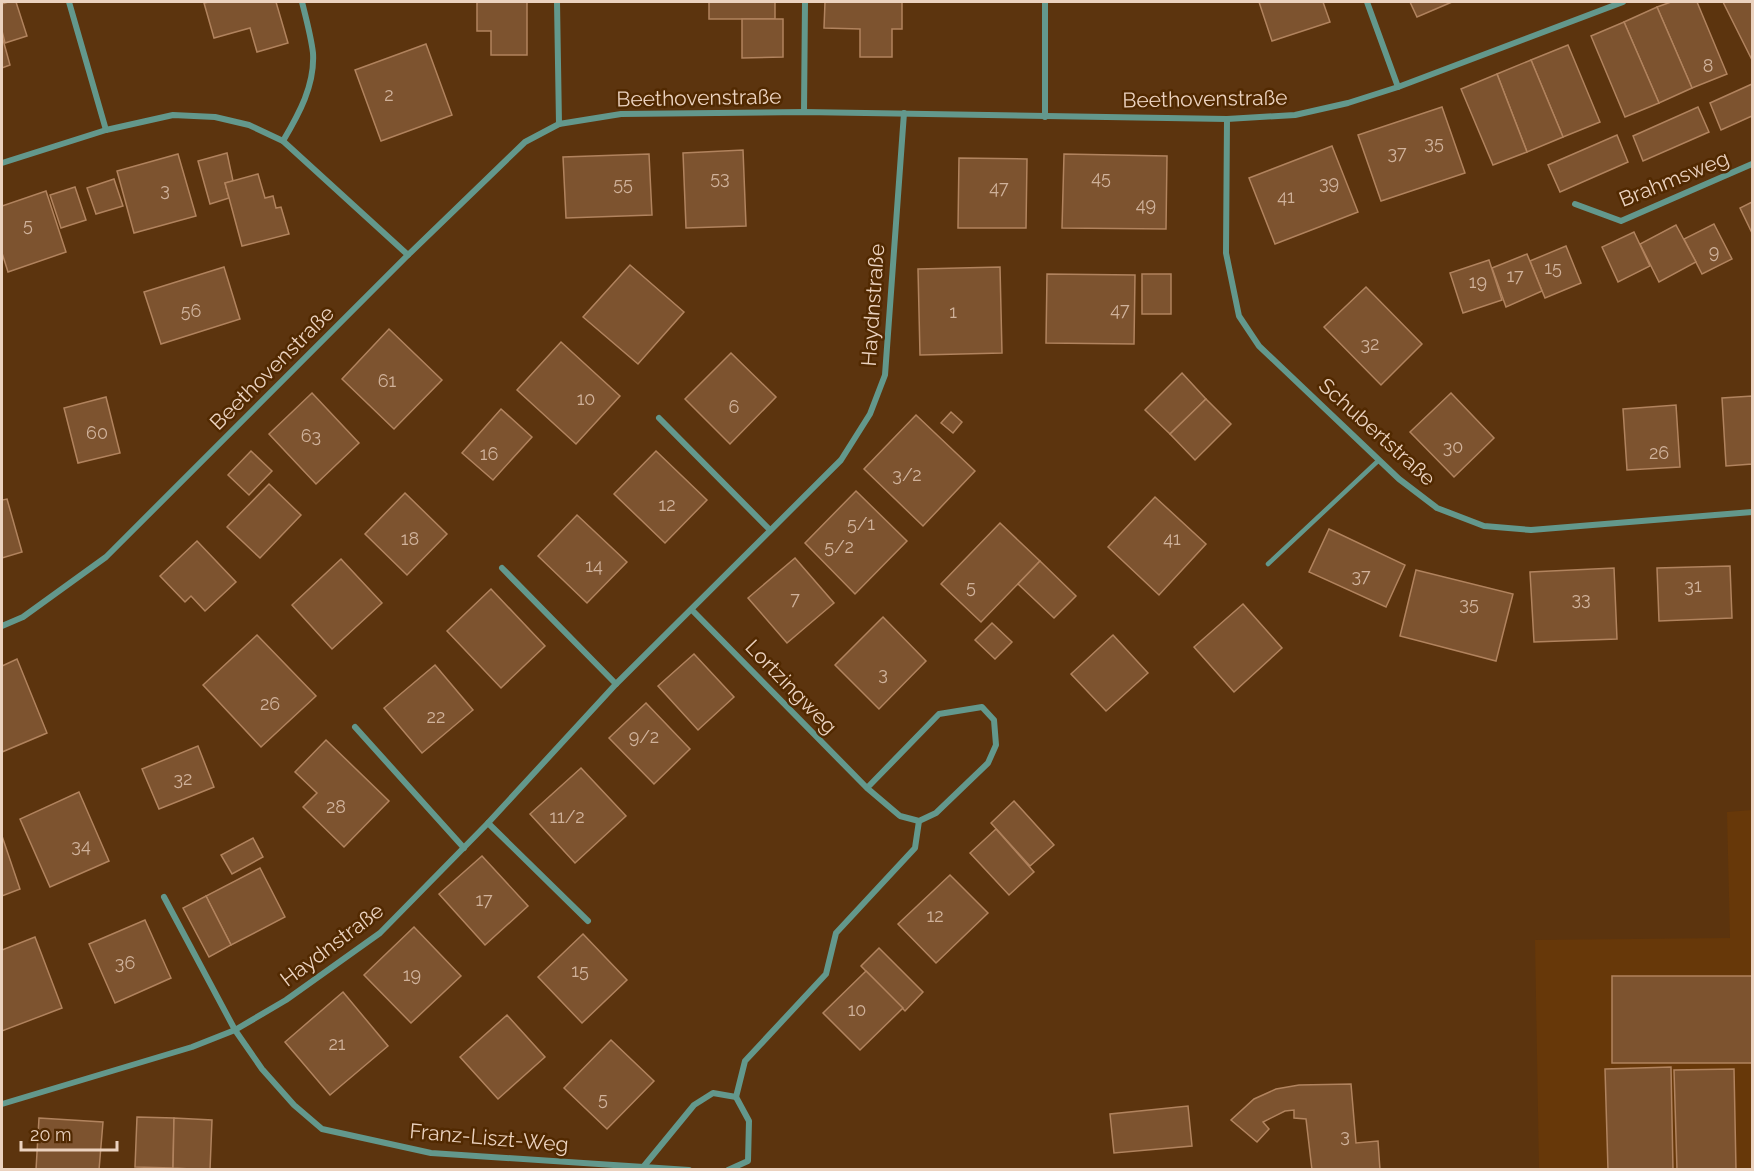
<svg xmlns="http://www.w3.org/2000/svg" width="1754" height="1171" viewBox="0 0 1754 1171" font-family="Raleway,sans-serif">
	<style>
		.built { fill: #673809 }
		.building { fill: #7d532f; stroke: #b1835e; stroke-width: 1.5 }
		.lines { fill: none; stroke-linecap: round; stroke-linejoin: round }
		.service { stroke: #63988c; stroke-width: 4.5 }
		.minor { stroke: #63988c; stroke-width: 6 }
		.labels { text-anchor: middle; stroke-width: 5; stroke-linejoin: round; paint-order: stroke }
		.number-label { font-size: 18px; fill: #d0b29b }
		.street-label { font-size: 21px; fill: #ebd2bf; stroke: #512901 }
	</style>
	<rect width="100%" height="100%" fill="#5c340e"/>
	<polygon class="built" points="1752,810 1752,1169 1539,1169 1535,940 1730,938 1727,812"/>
	<g class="building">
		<polygon points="8,2 16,2 27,36 5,43 2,31 2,4"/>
		<polygon points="209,2 276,2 288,43 257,52 250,28 214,38 204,3"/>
		<polygon points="477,2 527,2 527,55 491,55 491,31 477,31"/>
		<rect x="709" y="2" width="66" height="17"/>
		<polygon points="825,2 902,2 902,29 892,29 892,57 860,57 860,29 824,28"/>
		<polygon points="1259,2 1323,2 1330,22 1272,41"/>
		<polygon points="1410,2 1452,2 1417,17"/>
		<polygon points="1671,2 1697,2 1727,74 1692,88 1657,7"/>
		<polygon points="1723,2 1752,2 1752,60"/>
		<polygon points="1657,7 1692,88 1659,103 1624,22"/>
		<polygon points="742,19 783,19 783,57 742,58"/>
		<polygon points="1624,22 1659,103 1625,117 1591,36"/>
		<polygon points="2,36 10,65 2,68"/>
		<polygon points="426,44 452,115 381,141 355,70"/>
		<polygon points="1568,45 1600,122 1563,137 1531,60"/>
		<polygon points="1531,60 1563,137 1527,152 1497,74"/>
		<polygon points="1497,74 1527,152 1493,165 1461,89"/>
		<polygon points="1752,84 1752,116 1721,130 1710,103"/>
		<polygon points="1442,107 1465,173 1381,201 1358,135"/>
		<polygon points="1698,107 1709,132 1643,161 1633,136"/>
		<polygon points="1617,135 1628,162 1560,192 1548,165"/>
		<polygon points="1332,146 1358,212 1275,244 1249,178"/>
		<polygon points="743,150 746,226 686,228 683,153"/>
		<polygon points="227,153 233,181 225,183 229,198 210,204 198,161"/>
		<polygon points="178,154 196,216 134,233 117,171"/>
		<polygon points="649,154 652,215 566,218 563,157"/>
		<polygon points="1064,154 1167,156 1166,229 1062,228"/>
		<polygon points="959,158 1027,159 1026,228 958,228"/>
		<polygon points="258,174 265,198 273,196 276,208 281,207 289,234 242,246 225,183"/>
		<polygon points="114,179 123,206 96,214 87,188"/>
		<polygon points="75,187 86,220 61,228 50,195"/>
		<polygon points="46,191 66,252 8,272 2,253 2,206"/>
		<polygon points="1752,202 1752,233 1740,208"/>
		<polygon points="1714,224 1732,259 1702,274 1684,239"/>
		<polygon points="1676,225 1696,262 1659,282 1640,244"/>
		<polygon points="1634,232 1650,266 1618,282 1602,247"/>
		<polygon points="1566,246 1581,283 1545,298 1530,261"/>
		<polygon points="1527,254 1542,291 1506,307 1492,268"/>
		<polygon points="1489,260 1502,300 1463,313 1450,273"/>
		<polygon points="630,265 684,312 638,364 583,317"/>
		<polygon points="224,267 240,319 161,344 144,292"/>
		<polygon points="1000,267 1002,353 920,355 918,269"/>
		<polygon points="1047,274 1135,275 1134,344 1046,343"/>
		<rect x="1142" y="274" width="29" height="40"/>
		<polygon points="1366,287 1422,344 1381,385 1324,327"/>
		<polygon points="389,329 442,380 394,429 342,379"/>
		<polygon points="561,342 620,396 576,444 517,390"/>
		<polygon points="731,353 776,397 730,444 685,399"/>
		<polygon points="1182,373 1206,399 1170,434 1145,410"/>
		<polygon points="312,393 359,443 316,484 269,434"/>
		<polygon points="1451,393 1494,438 1454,477 1410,432"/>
		<polygon points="1752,396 1752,464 1726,466 1722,398"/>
		<polygon points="106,397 120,453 78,463 64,408"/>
		<polygon points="1206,399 1231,424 1195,460 1170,434"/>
		<polygon points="1676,405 1680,467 1627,470 1623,409"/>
		<polygon points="501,409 532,437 493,480 462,453"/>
		<polygon points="951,412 962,422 953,433 941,423"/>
		<polygon points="916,415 975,471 923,526 864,469"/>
		<polygon points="251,451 272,471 249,495 228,475"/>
		<polygon points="656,451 707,500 665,543 614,494"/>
		<polygon points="269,484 301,515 260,558 227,527"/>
		<polygon points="856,491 907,541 855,594 805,543"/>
		<polygon points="405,493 447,534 407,575 365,534"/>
		<polygon points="1155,497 1206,544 1159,595 1108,547"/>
		<polygon points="7,499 22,552 2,558 2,500"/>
		<polygon points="577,515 627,562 587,603 538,556"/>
		<polygon points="1000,523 1040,561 981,622 941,584"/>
		<polygon points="1329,529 1405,565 1386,607 1309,572"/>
		<polygon points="197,541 236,582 205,611 191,596 185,602 160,576"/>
		<polygon points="795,558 834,603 787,643 748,598"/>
		<polygon points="341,559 382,603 332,649 292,605"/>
		<polygon points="1040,561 1076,596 1054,618 1018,584"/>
		<polygon points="1730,566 1732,618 1659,621 1657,568"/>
		<polygon points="1614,568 1617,639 1534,642 1530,572"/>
		<polygon points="1416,570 1513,594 1496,661 1400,636"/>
		<polygon points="491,589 545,646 501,688 447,631"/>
		<polygon points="1243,604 1282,648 1234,692 1194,647"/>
		<polygon points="883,617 926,661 879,709 835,665"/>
		<polygon points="992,623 1012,642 995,659 975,640"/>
		<polygon points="257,635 316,696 261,747 203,685"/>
		<polygon points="1113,635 1148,673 1106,711 1071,674"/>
		<polygon points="694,654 734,697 698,730 658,686"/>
		<polygon points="17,659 47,733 2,752 2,666"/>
		<polygon points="435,665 473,710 422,753 384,708"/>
		<polygon points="646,703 690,749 654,784 609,738"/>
		<polygon points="326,740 389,801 344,847 303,807 317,793 295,772"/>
		<polygon points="198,746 214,787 159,809 142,769"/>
		<polygon points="581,768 626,816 575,863 530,814"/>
		<polygon points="79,792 109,861 50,887 20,819"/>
		<polygon points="1014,801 1054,845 1030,866 991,823"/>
		<polygon points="996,829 1034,872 1009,895 970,853"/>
		<polygon points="2,836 20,889 2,896"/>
		<polygon points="253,838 263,857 232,874 221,855"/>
		<polygon points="482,856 528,906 485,945 439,894"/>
		<polygon points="260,868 285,917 231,945 206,896"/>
		<polygon points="950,875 988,913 936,963 898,924"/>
		<polygon points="206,896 231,945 209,957 183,908"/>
		<polygon points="145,920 171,978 115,1003 89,944"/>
		<polygon points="414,927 461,976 411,1023 364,975"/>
		<polygon points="583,934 627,980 582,1023 538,977"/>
		<polygon points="35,937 62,1008 2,1031 2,950"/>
		<polygon points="879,948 923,992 905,1011 861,966"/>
		<polygon points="866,971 903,1008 860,1050 823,1013"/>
		<rect x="1612" y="976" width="140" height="87"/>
		<polygon points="343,992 388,1046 330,1095 285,1042"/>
		<polygon points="507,1015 545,1057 498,1099 460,1057"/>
		<polygon points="611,1040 654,1081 607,1129 564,1088"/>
		<polygon points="1671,1067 1673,1170 1608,1170 1605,1069"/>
		<polygon points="1734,1069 1736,1170 1677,1170 1674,1070"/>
		<polygon points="1351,1084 1356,1143 1378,1141 1380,1170 1312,1170 1306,1119 1294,1118 1294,1110 1285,1111 1263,1122 1269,1129 1257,1142 1231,1120 1254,1099 1276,1089 1299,1085"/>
		<polygon points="1188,1106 1192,1146 1114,1153 1110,1114"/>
		<polygon points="137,1117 174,1118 173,1168 135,1167"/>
		<polygon points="39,1118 103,1122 99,1170 36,1170"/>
		<polygon points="174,1118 212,1120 210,1170 173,1168"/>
	</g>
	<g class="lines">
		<polyline class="service" points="1268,564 1379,460"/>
		<g class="minor">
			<polyline points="69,2 106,130"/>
			<polyline points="557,2 559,124"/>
			<polyline points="1367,2 1398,87"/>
			<polyline points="804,112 805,2"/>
			<polyline points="1045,117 1045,2"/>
			<polyline points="1227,119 1226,253 1239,316 1259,346 1399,479 1437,508 1484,526 1531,530 1752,512"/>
			<path d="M283 141C299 114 315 85 313 53 311 36 306 18 302 2"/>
			<polyline points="2,163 106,130 173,115 215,117 249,125 283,141 408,255"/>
			<polyline points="1575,204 1621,221 1752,164"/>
			<polyline points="659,418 770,530"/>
			<polyline points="502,568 616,684"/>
			<polyline points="692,610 867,788 900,816 919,821 936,813 988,763 996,745 994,720 982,707 939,714 867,788"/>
			<polyline points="2,626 23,617 106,557 408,255 525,142 559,124 621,114 804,112 1227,119 1295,115 1348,103 1398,87 1623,2"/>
			<polyline points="355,727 464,848"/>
			<polyline points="488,823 588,921"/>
			<polyline points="164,897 235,1030 262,1069 294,1105 322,1129 431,1153 689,1170"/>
			<polyline points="736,1097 745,1061 826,974 836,933 915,848 919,821"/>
			<polyline points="2,1104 192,1047 235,1030 286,1000 380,933 488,823 616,684 841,460 870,414 885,375 904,113"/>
			<polyline points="644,1166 694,1105 713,1093 736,1097 749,1121 748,1161 728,1170"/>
		</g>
	</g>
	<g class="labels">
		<g class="number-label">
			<text x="1708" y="72">8</text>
			<text x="389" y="101">2</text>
			<text x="1434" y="149">35</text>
			<text x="1397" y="159">37</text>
			<text x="720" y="184">53</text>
			<text x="1101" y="184">45</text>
			<text x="1329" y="189">39</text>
			<text x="623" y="190">55</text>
			<text x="999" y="194">47</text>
			<text x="165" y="196">3</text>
			<text x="1286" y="203">41</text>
			<text x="1146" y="211">49</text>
			<text x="28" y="231">5</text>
			<text x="1714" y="258">9</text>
			<text x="1553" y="274">15</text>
			<text x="1515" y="282">17</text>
			<text x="1478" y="288">19</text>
			<text x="1120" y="316">47</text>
			<text x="191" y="317">56</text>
			<text x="953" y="318">1</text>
			<text x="1370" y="350">32</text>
			<text x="387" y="387">61</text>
			<text x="586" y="405">10</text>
			<text x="734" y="413">6</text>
			<text x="97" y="439">60</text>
			<text x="311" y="442">63</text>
			<text x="1453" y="453">30</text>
			<text x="1659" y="459">26</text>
			<text x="489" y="460">16</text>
			<text x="907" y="481">3/2</text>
			<text x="667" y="511">12</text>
			<text x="861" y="530">5/1</text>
			<text x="410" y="545">18</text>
			<text x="1172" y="545">41</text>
			<text x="839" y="553">5/2</text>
			<text x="594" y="572">14</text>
			<text x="1361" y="582">37</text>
			<text x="1693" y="592">31</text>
			<text x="971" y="593">5</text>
			<text x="795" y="605">7</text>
			<text x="1581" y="605">33</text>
			<text x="1469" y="610">35</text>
			<text x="883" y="680">3</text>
			<text x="270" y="710">26</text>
			<text x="436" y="723">22</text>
			<text x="644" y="743">9/2</text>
			<text x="183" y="785">32</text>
			<text x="336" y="813">28</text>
			<text x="567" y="823">11/2</text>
			<text x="81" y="852">34</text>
			<text x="484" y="906">17</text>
			<text x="935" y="922">12</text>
			<text x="125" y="969">36</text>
			<text x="580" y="977">15</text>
			<text x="412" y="981">19</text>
			<text x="857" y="1016">10</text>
			<text x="337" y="1050">21</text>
			<text x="603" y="1105">5</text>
			<text x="1345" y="1142">3</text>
		</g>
		<g class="street-label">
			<text transform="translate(699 98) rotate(-1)" y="7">Beethovenstraße</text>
			<text transform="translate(1205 99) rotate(-1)" y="7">Beethovenstraße</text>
			<text transform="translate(1674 179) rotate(-22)" y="7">Brahmsweg</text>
			<text transform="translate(873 305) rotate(-86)" y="7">Haydnstraße</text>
			<text transform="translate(272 368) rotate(-45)" y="7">Beethovenstraße</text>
			<text transform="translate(1377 432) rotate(42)" y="7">Schubertstraße</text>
			<text transform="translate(791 687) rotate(46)" y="7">Lortzingweg</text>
			<text transform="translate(332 945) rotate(-37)" y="7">Haydnstraße</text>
			<text transform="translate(489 1138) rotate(5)" y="7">Franz-Liszt-Weg</text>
		</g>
	</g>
	<rect width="1754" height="1171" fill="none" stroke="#ebd2bf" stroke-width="6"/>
	<path d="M21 1141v9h96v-9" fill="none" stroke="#ebd2bf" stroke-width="3"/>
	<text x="30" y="1141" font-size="18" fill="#ebd2bf" stroke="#512901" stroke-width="4.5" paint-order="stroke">20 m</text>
</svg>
